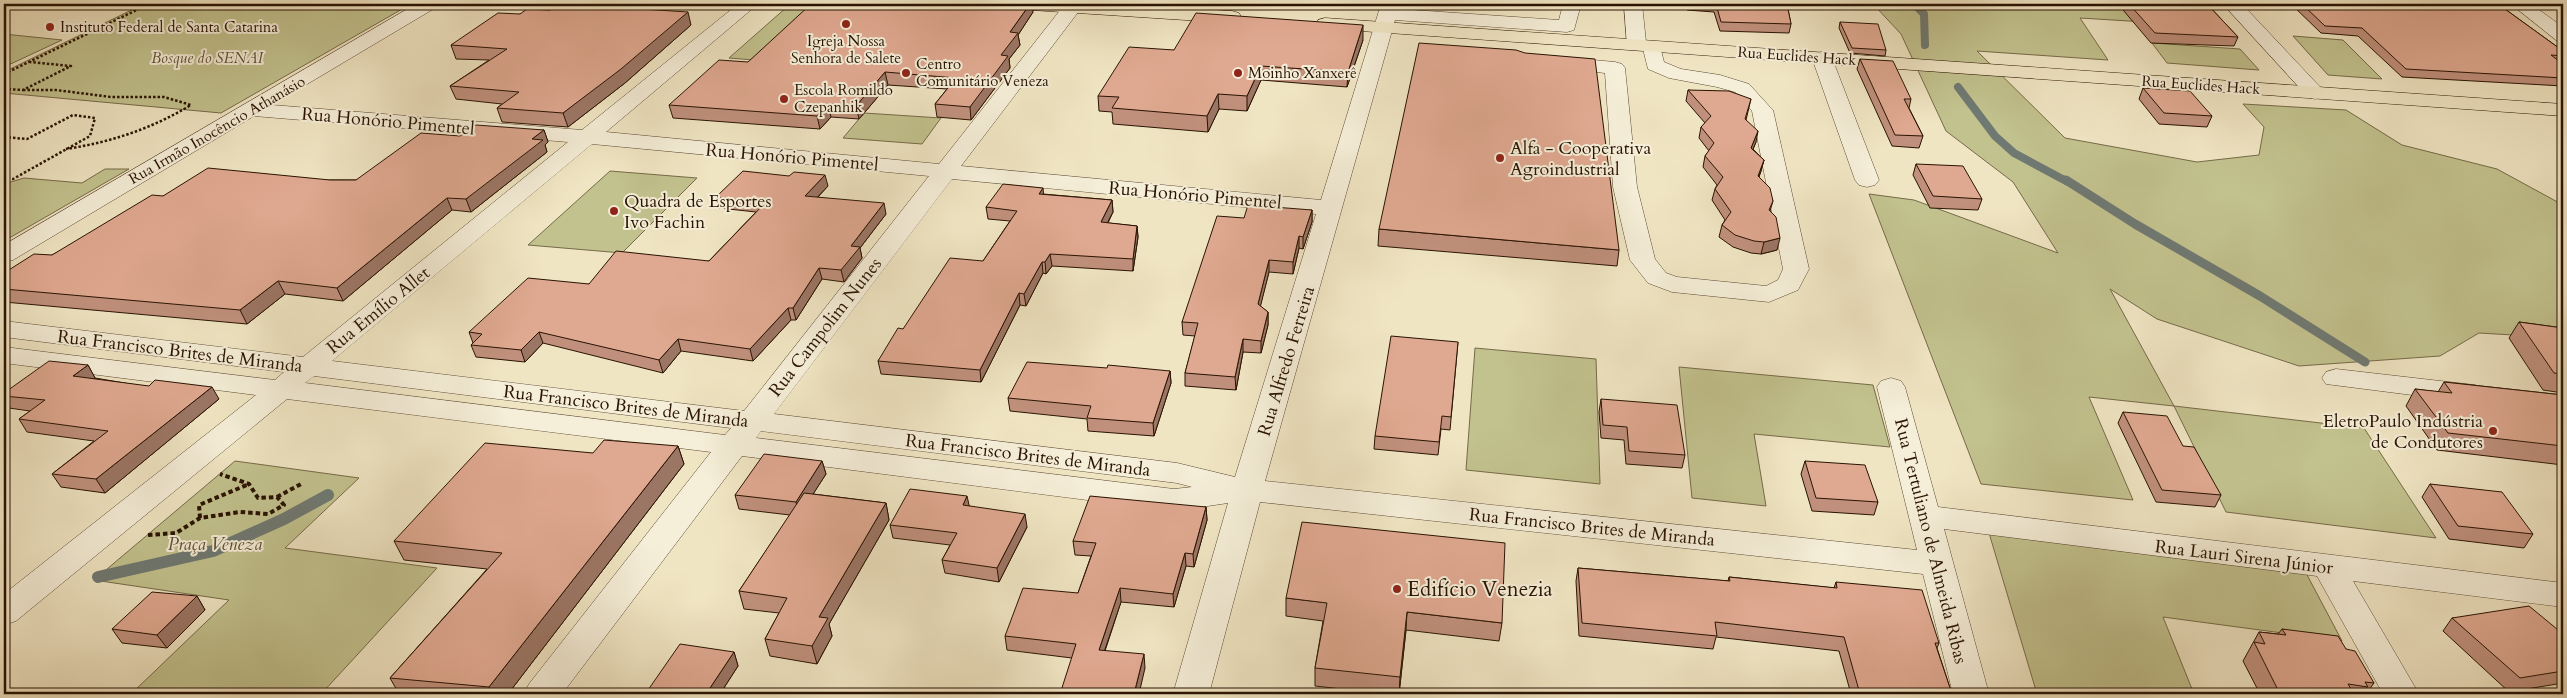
<svg xmlns="http://www.w3.org/2000/svg" width="2567" height="698" viewBox="0 0 2567 698" font-family="Cardo,serif">
	<style>
		.green { fill: #c2c28e; stroke: #766a48 }
		.lines { fill: none; stroke-linecap: round; stroke-linejoin: round }
		.stream-far2 { stroke: #6f7972; stroke-width: 8 }
		.stream-far1 { stroke: #6f7972; stroke-width: 9 }
		.stream { stroke: #6f7972; stroke-width: 12 }
		.minor-casing { stroke: #5b4832; stroke-width: 1 }
		.major-casing { stroke: #291302; stroke-width: 1 }
		.path-far1 { stroke: #291302; stroke-width: 2.5; stroke-dasharray: 2.5 2; stroke-linecap: butt }
		.path { stroke: #291302; stroke-width: 4; stroke-dasharray: 4.5 3; stroke-linecap: butt }
		.minor { fill: #f5eed8; fill-rule: evenodd }
		.major { fill: #f0e5c3; fill-rule: evenodd }
		.wall { fill: #c0907c; stroke: #291302 }
		.shaded-wall { fill: #9c7665; stroke: #291302 }
		.building { fill: #dfa890; stroke: #291302 }
		.poi-dot { fill: #8f2418; stroke: #f5eed8; stroke-width: 2 }
		.labels { text-anchor: middle; stroke-width: 4; stroke-linejoin: round; paint-order: stroke }
		.far-poi-label { font-size: 15px; fill: #291302; stroke: #f5eed8; text-anchor: start }
		.far-street-label { font-size: 15px; fill: #291302; stroke: #f5eed8 }
		.far-park-label { font-size: 15px; font-style: italic; fill: #5f5033; stroke: #f5eed8 }
		.street-label { font-size: 18px; fill: #291302; stroke: #f5eed8 }
		.poi-label { font-size: 18px; fill: #291302; stroke: #f5eed8; text-anchor: start }
		.park-label { font-size: 18px; font-style: italic; fill: #5f5033; stroke: #f5eed8 }
		.near-poi-label { font-size: 21px; fill: #291302; stroke: #f5eed8; text-anchor: start }
	</style>
	<rect width="100%" height="100%" fill="#f0e5c3"/>
	<filter id="stains"><feTurbulence type="fractalNoise" baseFrequency=".004" numOctaves="4"/><feColorMatrix values="0 0 0 0 .2 0 0 0 0 .09 0 0 0 0 .02 0 0 0 .5 -.17"/></filter>
	<radialGradient id="worn" r=".72"><stop offset=".6" stop-color="#630" stop-opacity="0"/><stop offset="1" stop-color="#630" stop-opacity=".3"/></radialGradient>
	<g class="green">
		<polygon points="144,4 411,4 221,113 4,93 4,72"/>
		<polygon points="799,4 833,4 816,65 729,58 788,6"/>
		<polygon points="1873,4 2070,4 2072,6 2216,14 2227,27 2080,18 2108,60 1977,51 2065,138 2197,162 2259,155 2264,127 2243,104 2346,110 2402,145 2497,169 2563,205 2563,257 2561,257 2563,261 2563,338 2479,333 2440,356 2299,366 2157,319 2110,289 2174,406 2364,428 2436,538 2226,512 2174,406 2089,397 2133,500 1981,484 1869,194 1914,200 2058,253 2013,182 1946,131 1901,34"/>
		<polygon points="4,34 62,40 4,67"/>
		<polygon points="2293,36 2343,40 2382,79 2328,75"/>
		<polygon points="2152,43 2240,49 2259,70 2167,63"/>
		<polygon points="864,113 941,118 922,144 843,138"/>
		<polygon points="105,169 129,169 4,241 4,184 24,178 82,183"/>
		<polygon points="610,171 697,178 622,253 528,245"/>
		<polygon points="1475,348 1596,359 1600,484 1466,470"/>
		<polygon points="1679,367 1873,385 1890,447 1754,434 1766,506 1692,498"/>
		<polygon points="235,461 359,478 285,548 437,568 323,692 334,694 131,694 229,600 94,580"/>
		<polygon points="1989,533 2306,573 2342,641 2163,617 2194,694 2037,694"/>
	</g>
	<g class="lines">
		<g class="stream-far2">
			<polyline points="1914,4 1924,14 1925,45"/>
			<polyline points="1958,87 1995,136 2014,153 2068,182"/>
		</g>
		<polyline class="stream-far1" points="2066,180 2135,224 2260,296 2365,362"/>
		<polyline class="stream" points="98,577 213,551 284,519 328,495"/>
		<g class="minor-casing">
			<g id="minor">
				<path d="M416 4H438L435 8 272 105 582 130 738 4H758L606 132 939 164 1065 4H1079L1081 7 1079 11 961 166 1321 200 1381 4H1399L1398 9 1559 20 1563 4H1581L1574 30 1567 32 1395 20 1265 481 1917 550 1877 387 1881 381 1891 378 1901 381 1905 387 1938 507 2563 583V607L2353 581 2419 694H2383L2317 576 1944 529 1989 694H1953L1923 574 1260 502 1209 694H1173L1228 503 1174 511 742 456 562 694H524L529 684 711 452 287 399 16 621 4 625V594L256 395 4 363V347L275 380 284 372 4 337V321L303 357 568 142 254 116 13 260 4 262V245ZM592 144 929 176 744 411 332 361ZM952 179 1316 214 1235 477 1177 463 774 414ZM314 376 731 428 725 435 305 383ZM761 431 1177 483 1192 487 1174 489 756 438Z"/>
				<polygon points="1624,4 1642,4 1646,42 1659,42 1664,62 1681,69 1720,75 1749,84 1769,106 1773,110 1809,269 1798,290 1769,302 1672,292 1648,283 1630,260 1613,187 1605,73 1553,67 1550,63 1553,59 1560,57 1615,62 1622,64 1625,68 1637,187 1655,259 1666,273 1677,277 1766,286 1778,280 1783,269 1752,111 1735,92 1717,87 1669,78 1648,69 1643,49 1630,49 1627,45"/>
				<polygon points="2223,4 2242,4 2322,89 2325,93 2322,97 2315,99 2308,97"/>
				<polygon points="2511,4 2531,4 2563,27 2563,42 2556,40"/>
				<polygon points="1822,52 1829,54 1832,58 1879,180 1875,185 1867,187 1859,185 1855,180 1812,58 1815,54"/>
				<polygon points="2336,369 2475,385 2485,388 2489,394 2485,400 2475,403 2326,384 2322,378 2326,372"/>
			</g>
		</g>
		<g class="major-casing">
			<g id="major">
				<polygon points="1022,4 1113,4 1232,11 1239,13 1241,17 1239,21 1232,23 1031,10 1025,8"/>
				<polygon points="1325,18 2563,104 2563,116 1318,28 1316,24 1318,20"/>
			</g>
		</g>
		<g class="path-far1">
			<polyline points="4,74 149,4"/>
			<polyline points="4,89 23,90 71,66 30,62"/>
			<path d="M23 90H56L111 97H164L191 105C151 129 111 142 66 149"/>
			<polyline points="4,137 27,139 73,115 95,118 90,136 13,179 4,178"/>
		</g>
		<g class="path">
			<polyline points="277,497 301,484"/>
			<polyline points="200,518 199,505 249,484"/>
			<polyline points="148,535 176,533 200,518 240,512 268,514 284,505 277,497 258,498 249,484 220,474"/>
		</g>
		<use href="#minor" class="minor"/>
		<use href="#major" class="major"/>
	</g>
	<g class="wall">
		<polygon points="653,4 646,9 691,25 625,83 568,127 502,122 497,108 502,104 456,99 450,86 489,60 456,59 451,45 520,14 550,10"/>
		<polygon points="1517,4 1560,4 1558,8"/>
		<polygon points="1686,4 1787,4 1791,24 1789,33 1720,31 1714,12 1687,10"/>
		<polygon points="2118,4 2207,4 2238,37 2234,46 2151,43"/>
		<polygon points="2291,4 2498,4 2563,51 2563,86 2402,77 2358,36 2321,33"/>
		<polygon points="904,6 1033,12 1018,35 1020,45 1009,59 1010,68 971,120 937,117 935,104 947,89 888,85 859,119 831,117 820,129 673,118 669,105 748,62"/>
		<polygon points="1840,22 1886,50 1885,56 1850,53 1839,28"/>
		<polygon points="1363,40 1347,87 1261,80 1247,111 1219,109 1208,132 1113,124 1112,112 1099,111 1098,96 1174,50"/>
		<polygon points="1860,59 1911,99 1909,108 1923,136 1919,148 1892,146 1857,69"/>
		<polygon points="2143,88 2212,116 2207,127 2159,124 2139,99"/>
		<polygon points="1688,90 1751,99 1746,120 1756,142 1753,149 1764,160 1761,171 1759,177 1773,201 1770,211 1777,250 1761,254 1751,253 1733,247 1719,237 1722,225 1725,220 1712,200 1715,189 1717,185 1703,167 1705,156 1709,151 1699,138 1701,127 1705,123 1686,101"/>
		<polygon points="544,130 548,142 545,145 547,152 471,212 452,210 343,301 285,294 247,324 4,302 4,273 52,255 163,196 330,180 356,180 460,136"/>
		<polygon points="1916,164 1982,199 1978,210 1930,208 1913,175"/>
		<polygon points="828,186 818,197 886,214 860,248 862,258 844,282 822,279 796,320 791,320 753,361 681,351 663,373 543,343 525,362 476,357 471,345 473,343 469,332 589,284 709,261 756,212 719,208 716,197"/>
		<polygon points="1043,194 1112,200 1113,212 1108,223 1137,226 1138,237 1133,271 1052,266 1046,274 1043,273 1026,306 1020,305 981,382 881,374 878,361 903,329 983,261 1010,221 988,219 986,207"/>
		<polygon points="1312,210 1312,222 1303,249 1299,248 1293,274 1269,272 1260,306 1268,312 1268,325 1261,353 1243,352 1236,390 1185,386 1185,373 1195,336 1183,335 1182,322 1244,218"/>
		<polygon points="1379,229 1619,250 1617,266 1378,246"/>
		<polygon points="2519,322 2563,328 2563,393 2543,390 2509,338"/>
		<polygon points="1458,342 1450,430 1441,429 1438,455 1374,449 1375,436"/>
		<polygon points="88,365 95,378 219,399 105,493 61,487 52,474 94,441 27,432 19,419 30,411 9,408 4,401 4,393"/>
		<polygon points="1170,371 1171,383 1154,436 1088,431 1087,419 1010,411 1008,398"/>
		<polygon points="2444,382 2563,395 2563,465 2437,450 2406,406 2415,389 2438,392"/>
		<polygon points="1601,399 1685,455 1682,468 1626,464 1624,440 1601,438 1599,412"/>
		<polygon points="2123,412 2183,446 2221,495 2215,507 2156,502 2118,423"/>
		<polygon points="678,446 684,464 508,694 399,694 390,678 487,569 404,560 394,541"/>
		<polygon points="822,461 826,474 813,494 886,503 889,520 829,624 832,636 817,664 770,656 765,639 779,613 744,609 739,591 790,515 739,509 735,495"/>
		<polygon points="1805,461 1878,502 1874,515 1812,511 1801,474"/>
		<polygon points="2430,484 2533,534 2524,548 2449,539 2422,497"/>
		<polygon points="969,506 1027,527 999,582 945,573 942,560 950,545 893,538 890,525"/>
		<polygon points="1206,507 1207,520 1194,567 1186,566 1174,607 1121,602 1105,651 1145,668 1072,658 1007,650 1005,636 1078,593 1091,556 1075,555 1073,541"/>
		<polygon points="1578,568 1728,581 1729,577 1834,588 1836,582 1939,643 1937,648 1952,694 1851,694 1839,651 1716,637 1713,649 1579,636 1576,581"/>
		<polygon points="197,596 205,610 167,648 122,643 112,629"/>
		<polygon points="1286,598 1502,623 1499,641 1406,630 1399,694 1386,694 1315,686 1315,668 1323,621 1286,616"/>
		<polygon points="2452,618 2563,634 2563,683 2509,692 2443,631"/>
		<polygon points="2282,629 2346,649 2374,683 2366,694 2220,694 2223,690 2260,694 2243,661 2259,632 2278,634"/>
		<polygon points="734,652 738,666 720,694 649,694 648,690"/>
	</g>
	<g class="shaded-wall">
		<polygon points="632,4 653,4 630,21 626,8"/>
		<polygon points="1030,4 1032,4 1033,12 1018,35 1020,45 1009,59 1010,68 971,120 970,107 1001,55 1010,32"/>
		<polygon points="688,12 691,25 625,83 568,127 563,113"/>
		<polygon points="1363,25 1363,40 1347,87 1348,72"/>
		<polygon points="1261,66 1261,80 1247,111 1247,96"/>
		<polygon points="885,72 888,85 859,119 856,106"/>
		<polygon points="1218,94 1219,109 1208,132 1207,116"/>
		<polygon points="828,104 831,117 820,129 817,116"/>
		<polygon points="544,130 548,142 545,145 547,152 471,212 466,199 532,139"/>
		<polygon points="1758,131 1756,142 1749,159 1751,148"/>
		<polygon points="1764,160 1761,171 1755,187 1758,176"/>
		<polygon points="825,175 828,186 808,207 805,196"/>
		<polygon points="1043,188 1044,200 1039,194"/>
		<polygon points="447,198 452,210 343,301 337,288"/>
		<polygon points="1112,200 1113,212 1102,233 1101,222"/>
		<polygon points="884,203 886,214 860,248 862,258 844,282 841,270 851,246"/>
		<polygon points="1312,210 1312,222 1303,249 1303,237"/>
		<polygon points="1137,226 1138,237 1133,271 1133,259"/>
		<polygon points="1299,236 1299,248 1293,274 1293,262"/>
		<polygon points="1780,238 1777,250 1761,254 1764,242"/>
		<polygon points="1050,254 1052,266 1046,274 1045,262"/>
		<polygon points="1269,260 1269,272 1258,316 1258,304"/>
		<polygon points="1042,262 1043,273 1026,306 1024,294"/>
		<polygon points="819,268 822,279 796,320 793,308"/>
		<polygon points="278,281 285,294 247,324 240,310"/>
		<polygon points="1019,293 1020,305 981,382 980,370"/>
		<polygon points="788,308 791,320 753,361 750,349"/>
		<polygon points="1268,312 1268,325 1261,353 1261,341"/>
		<polygon points="539,332 543,343 525,362 521,350"/>
		<polygon points="678,339 681,351 663,373 659,360"/>
		<polygon points="1243,339 1243,352 1236,390 1235,377"/>
		<polygon points="88,365 95,378 81,388 73,376"/>
		<polygon points="1170,371 1171,383 1154,436 1153,423"/>
		<polygon points="212,387 219,399 105,493 96,479"/>
		<polygon points="678,446 684,464 508,694 492,694 489,687"/>
		<polygon points="822,461 826,474 799,516 796,502"/>
		<polygon points="967,496 970,509 963,505"/>
		<polygon points="886,503 889,520 829,624 832,636 817,664 812,646 819,617"/>
		<polygon points="1206,507 1207,520 1194,567 1193,554"/>
		<polygon points="1025,514 1027,527 999,582 997,568"/>
		<polygon points="1185,553 1186,566 1174,607 1173,594"/>
		<polygon points="1120,588 1121,602 1100,664 1099,650"/>
		<polygon points="197,596 205,610 167,648 157,635"/>
		<polygon points="1407,612 1406,630 1399,694 1400,677"/>
		<polygon points="734,652 738,666 720,694 706,694"/>
		<polygon points="1144,654 1145,668 1139,694 1134,694"/>
	</g>
	<g class="building">
		<polygon points="561,4 632,4 626,8 688,12 621,69 563,113 497,108 519,92 450,86 507,49 451,45 498,13 520,14 527,9 550,10"/>
		<polygon points="811,4 871,4 904,6 906,4 1030,4 1010,32 1018,33 1001,55 1008,56 970,107 935,104 956,78 885,72 856,106 828,104 817,116 669,105 719,60 748,62"/>
		<polygon points="1716,4 1787,4 1791,24 1721,22"/>
		<polygon points="2129,4 2207,4 2238,37 2155,33"/>
		<polygon points="2302,4 2498,4 2563,51 2563,56 2551,55 2563,64 2563,78 2406,69 2362,28 2325,26"/>
		<polygon points="1196,13 1363,25 1348,72 1261,66 1247,96 1218,94 1207,116 1112,108 1119,97 1098,96 1129,47 1174,50"/>
		<polygon points="1840,22 1878,24 1886,50 1852,48"/>
		<polygon points="1419,43 1516,50 1525,53 1595,59 1619,250 1379,229"/>
		<polygon points="1860,59 1893,61 1911,99 1904,99 1923,136 1895,135"/>
		<polygon points="2143,88 2190,91 2212,116 2164,113"/>
		<polygon points="1688,90 1729,91 1751,99 1745,119 1758,131 1751,148 1764,160 1758,176 1770,188 1773,201 1769,210 1776,217 1780,238 1764,242 1754,241 1735,235 1722,225 1731,212 1715,189 1723,177 1705,156 1714,143 1701,127 1711,116"/>
		<polygon points="476,125 544,130 532,139 543,140 466,199 447,198 337,288 278,281 240,310 4,289 4,273 34,254 52,255 152,195 163,196 208,168 330,180 356,180 421,133 460,136"/>
		<polygon points="1916,164 1963,166 1982,199 1933,196"/>
		<polygon points="743,171 789,176 794,172 825,175 805,196 884,203 851,246 860,247 841,270 819,268 793,308 788,308 750,349 678,339 659,360 539,332 521,350 471,345 482,334 469,332 528,278 589,284 616,251 709,261 765,203 716,197"/>
		<polygon points="1003,184 1043,188 1039,194 1112,200 1101,222 1137,226 1133,259 1050,254 1045,262 1042,262 1024,294 1019,293 980,370 878,361 898,328 903,329 950,258 983,261 1017,211 986,207"/>
		<polygon points="1248,205 1312,210 1303,237 1299,236 1293,262 1269,260 1258,304 1268,312 1261,341 1243,339 1235,377 1185,373 1198,323 1182,322 1217,216 1244,218"/>
		<polygon points="2519,322 2563,328 2563,374 2554,373"/>
		<polygon points="1391,336 1458,342 1451,417 1442,416 1439,442 1375,436"/>
		<polygon points="49,361 88,365 73,376 149,386 155,380 212,387 96,479 52,474 108,431 19,419 45,400 4,396 4,393"/>
		<polygon points="1027,362 1107,368 1108,365 1170,371 1153,423 1087,418 1091,406 1008,398"/>
		<polygon points="2444,382 2563,395 2563,446 2448,433 2415,389 2452,393"/>
		<polygon points="1601,399 1677,405 1685,455 1629,451 1627,427 1603,425"/>
		<polygon points="2123,412 2167,416 2183,446 2194,447 2221,495 2162,490"/>
		<polygon points="604,440 678,446 489,687 390,678 502,553 394,541 485,443 593,453"/>
		<polygon points="764,454 822,461 796,502 735,495"/>
		<polygon points="1805,461 1865,465 1878,502 1816,498"/>
		<polygon points="2430,484 2502,492 2533,534 2458,526"/>
		<polygon points="910,489 967,496 963,505 1025,514 997,568 942,560 957,533 890,525"/>
		<polygon points="804,493 886,503 819,617 828,618 812,646 765,639 787,598 739,591"/>
		<polygon points="1090,496 1206,507 1193,554 1185,553 1173,594 1120,588 1099,650 1144,654 1134,694 1060,694 1076,644 1005,636 1023,588 1078,593 1096,543 1073,541"/>
		<polygon points="1302,522 1505,543 1502,623 1407,612 1400,677 1315,668 1327,603 1286,598"/>
		<polygon points="1578,568 1730,581 1729,577 1837,588 1836,582 1922,590 1939,643 1935,643 1952,694 1860,694 1844,637 1715,622 1717,636 1582,623"/>
		<polygon points="152,592 197,596 157,635 112,629"/>
		<polygon points="2529,606 2563,634 2563,671 2520,678 2452,618"/>
		<polygon points="2282,629 2338,636 2346,649 2355,651 2374,683 2365,682 2368,687 2348,684 2354,694 2280,694 2254,642 2265,644 2259,632 2286,635"/>
		<polygon points="680,644 734,652 706,694 675,694 648,690"/>
		<polygon points="2223,690 2265,694 2225,694"/>
	</g>
	<g class="poi-dot">
		<circle cx="846" cy="24" r="5"/>
		<circle cx="50" cy="27" r="5"/>
		<circle cx="906" cy="73" r="5"/>
		<circle cx="1238" cy="73" r="5"/>
		<circle cx="784" cy="99" r="5"/>
		<circle cx="1500" cy="158" r="5"/>
		<circle cx="614" cy="211" r="5"/>
		<circle cx="2493" cy="431" r="5"/>
		<circle cx="1397" cy="589" r="5"/>
	</g>
	<g class="labels">
		<g class="far-poi-label">
			<text x="60" y="32">Instituto Federal de Santa Catarina</text>
			<text x="846" y="46" text-anchor="middle">Igreja Nossa<tspan x="846" dy="17">Senhora de Salete</tspan></text>
			<text x="916" y="69">Centro<tspan x="916" dy="17">Comunitário Veneza</tspan></text>
			<text x="1248" y="78">Moinho Xanxerê</text>
			<text x="794" y="95">Escola Romildo<tspan x="794" dy="17">Czepanhik</tspan></text>
		</g>
		<g class="far-street-label">
			<text transform="translate(1797 56) rotate(4)" y="5">Rua Euclides Hack</text>
			<text transform="translate(2201 85) rotate(4)" y="5">Rua Euclides Hack</text>
			<text transform="translate(217 130) rotate(-30)" y="5">Rua Irmão Inocêncio Athanásio</text>
		</g>
		<g class="far-park-label">
			<text x="207" y="63">Bosque do SENAI</text>
		</g>
		<g class="street-label">
			<text transform="translate(388 121) rotate(5)" y="6">Rua Honório Pimentel</text>
			<text transform="translate(792 157) rotate(5)" y="6">Rua Honório Pimentel</text>
			<text transform="translate(1195 195) rotate(5)" y="6">Rua Honório Pimentel</text>
			<text transform="translate(378 310) rotate(-39)" y="6">Rua Emílio Allet</text>
			<text transform="translate(825 327) rotate(-52)" y="6">Rua Campolim Nunes</text>
			<text transform="translate(180 351) rotate(7)" y="6">Rua Francisco Brites de Miranda</text>
			<text transform="translate(1286 361) rotate(-73)" y="6">Rua Alfredo Ferreira</text>
			<text transform="translate(626 406) rotate(7)" y="6">Rua Francisco Brites de Miranda</text>
			<text transform="translate(1028 455) rotate(7)" y="6">Rua Francisco Brites de Miranda</text>
			<text transform="translate(1592 527) rotate(6)" y="6">Rua Francisco Brites de Miranda</text>
			<text transform="translate(1931 541) rotate(76)" y="6">Rua Tertuliano de Almeida Ribas</text>
			<text transform="translate(2244 557) rotate(7)" y="6">Rua Lauri Sirena Júnior</text>
		</g>
		<g class="poi-label">
			<text x="1510" y="154">Alfa - Cooperativa<tspan x="1510" dy="21">Agroindustrial</tspan></text>
			<text x="624" y="207">Quadra de Esportes<tspan x="624" dy="21">Ivo Fachin</tspan></text>
			<text x="2483" y="427" text-anchor="end">EletroPaulo Indústria<tspan x="2483" dy="21">de Condutores</tspan></text>
		</g>
		<g class="park-label">
			<text x="215" y="550">Praça Veneza</text>
		</g>
		<g class="near-poi-label">
			<text x="1407" y="596">Edifício Venezia</text>
		</g>
	</g>
	<rect width="2567" height="698" fill="none" stroke="#f0e5c3" stroke-width="20"/>
	<rect x="5" y="5" width="2557" height="688" fill="none" stroke="#291302" stroke-width="2.5"/>
	<rect x="10" y="10" width="2547" height="678" fill="none" stroke="#291302"/>
	<rect width="100%" height="100%" filter="url(#stains)"/>
	<rect width="100%" height="100%" fill="url(#worn)"/>
</svg>
